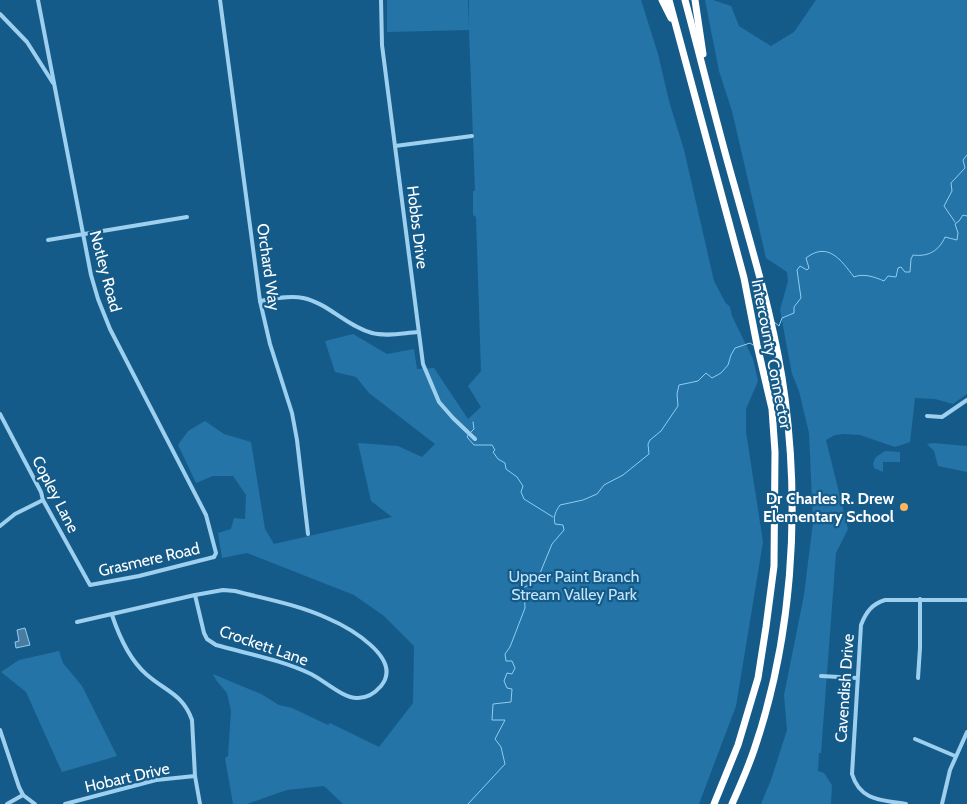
<svg xmlns="http://www.w3.org/2000/svg" width="967" height="804" viewBox="0 0 967 804" font-family="Cabin,sans-serif">
	<style>
		.green { fill: #2474a7 }
		.water { fill: #497c9e; stroke: #8fcdf2 }
		.lines { fill: none; stroke-linecap: round; stroke-linejoin: round }
		.stream { stroke: #8fcdf2; stroke-width: 1 }
		.minor { stroke: #9dcfef; stroke-width: 4 }
		.motorway { stroke: #fff; stroke-width: 7 }
		.poi-dot { fill: #ffb65b; stroke: #155b8a; stroke-width: 2 }
		.labels { text-anchor: middle; stroke-width: 4.5; stroke-linejoin: round; paint-order: stroke }
		.street-label { font-size: 16px; fill: #fff; stroke: #155b8a }
		.poi-label { font-size: 16px; font-weight: bold; fill: #fff; stroke: #155b8a; text-anchor: end }
		.park-label { font-size: 16px; fill: #c3e5fb; stroke: #155b8a }
	</style>
	<rect width="100%" height="100%" fill="#155b8a"/>
	<g class="green">
		<polygon points="387,0 468,0 469,28 469,0 641,0 658,54 669,101 684,150 714,281 725,302 730,307 732,316 753,359 758,381 746,409 746,432 763,542 736,706 699,804 343,804 324,786 287,790 247,804 233,804 225,758 228,756 231,711 227,693 216,680 213,674 261,694 279,705 292,708 328,725 330,723 379,747 413,703 414,646 384,616 354,595 247,553 222,558 218,533 231,529 234,518 245,519 246,495 233,476 213,476 196,483 178,445 188,431 205,421 224,434 251,442 265,529 274,544 392,517 371,501 358,443 398,446 422,457 435,444 369,393 356,377 335,372 325,341 353,334 387,354 414,349 417,369 434,368 468,419 481,407 468,386 481,371 476,217 473,215 473,191 475,191 469,30 387,32"/>
		<polygon points="705,0 713,0 731,6 739,26 771,46 794,32 816,0 967,0 967,394 953,404 935,399 915,398 910,442 895,447 860,435 844,434 835,435 826,440 848,529 836,553 821,753 819,753 818,771 824,773 832,785 831,804 761,804 771,780 787,730 784,695 804,595 813,522 809,433 799,391 792,374 780,310 788,281 787,272 766,258 732,111 719,71"/>
		<polygon points="933,443 967,446 967,472 938,466 934,451 927,444"/>
		<polygon points="885,451 900,452 900,462 883,462 883,472 874,468 873,463 876,457"/>
		<polygon points="59,651 63,663 82,686 117,756 62,772 26,692 1,672 19,660"/>
	</g>
	<polygon class="water" points="25,628 30,645 16,648 15,642 19,641 17,630"/>
	<g class="lines">
		<g class="stream">
			<polyline points="955,222 944,206 952,191 951,183 965,168 963,160 967,155"/>
			<path d="M774 322 779 326 782 318 794 313V307L801 298 797 270 800 266 807 270 809 268 806 258C828 241 841 260 854 277 863 273 875 277 884 281L888 276 896 277 898 268 901 267 905 272H910L911 259 913 255C928 257 939 251 945 237L957 240 958 233 955 224 959 221 963 215 967 216"/>
			<polyline points="761,350 766,352 769,346 769,329"/>
			<polyline points="471,432 474,429 473,422"/>
			<polyline points="468,435 467,437 474,445 492,445 495,450 493,452 498,459 505,463 506,469 517,477 523,486 521,492 524,499 553,517"/>
			<path d="M468 804 505 764 501 747 495 739 505 720H492L493 704 511 702 512 689 507 688 504 681 507 673 512 674 515 668 512 661H506L505 654 510 647 525 608 524 587 536 583 552 544 564 530 563 525 555 524C553 516 556 511 560 505L583 500 597 494 604 485 623 475 649 454 648 444 650 440 661 431 678 406 677 394 679 385 698 381 706 373 712 378 721 373 728 365 731 355 735 348 750 343 753 345"/>
		</g>
		<g class="minor">
			<polyline points="220,0 260,301 270,344 292,413 297,440 308,534"/>
			<polyline points="381,0 382,45 423,364 439,402 453,418 475,439"/>
			<polyline points="0,14 27,42 53,83"/>
			<polyline points="395,146 472,136"/>
			<polyline points="48,240 187,217"/>
			<path d="M260 301C273 299 289 295 303 298 328 303 346 326 372 333 387 337 403 333 418 332"/>
			<polyline points="0,414 41,492 43,500 90,585 139,576 214,557 216,553 206,515 110,329 98,299 91,275 38,0"/>
			<polyline points="927,416 942,417 967,400"/>
			<polyline points="0,526 15,514 43,500"/>
			<path d="M223 590 235 591C266 599 299 605 327 618 348 627 404 658 381 686 375 693 368 698 358 698 344 699 325 681 311 674 282 660 248 654 216 645L207 639 204 633 195 595Z"/>
			<path d="M112 615C119 636 129 659 146 674 165 691 183 694 192 720L195 776 200 804"/>
			<polyline points="77,622 195,595"/>
			<polyline points="821,676 857,678"/>
			<polyline points="918,678 920,648 920,599"/>
			<polyline points="0,730 19,787 23,795 35,804"/>
			<polyline points="915,739 955,756"/>
			<polyline points="7,804 23,795"/>
			<polyline points="65,804 156,780 195,776"/>
			<path d="M906 804C882 800 860 801 852 774L861 625C866 612 872 604 885 600H967"/>
			<polyline points="942,804 950,770 967,732"/>
		</g>
		<g class="motorway">
			<polyline points="662,0 671,18"/>
			<polyline points="669,0 744,278 757,345 772,409 775,452 774,566 766,627 758,678 738,745 714,804"/>
			<path d="M685 0C702 63 717 126 735 188 754 257 776 327 785 398 800 514 792 639 754 750 748 768 740 786 732 804"/>
			<polyline points="695,0 703,54"/>
		</g>
	</g>
	<circle class="poi-dot" cx="904" cy="507" r="5"/>
	<g class="labels">
		<g class="street-label">
			<text transform="translate(418 227) rotate(83)" y="6">Hobbs Drive</text>
			<text transform="translate(269 267) rotate(82)" y="6">Orchard Way</text>
			<text transform="translate(106 271) rotate(75)" y="6">Notley Road</text>
			<text transform="translate(772 354) rotate(79)" y="6">Intercounty Connector</text>
			<text transform="translate(56 494) rotate(63)" y="6">Copley Lane</text>
			<text transform="translate(149 559) rotate(-13)" y="6">Grasmere Road</text>
			<text transform="translate(264 645) rotate(19)" y="6">Crockett Lane</text>
			<text transform="translate(844 688) rotate(-86)" y="6">Cavendish Drive</text>
			<text transform="translate(127 777) rotate(-13)" y="6">Hobart Drive</text>
		</g>
		<g class="poi-label">
			<text x="894" y="504">Dr Charles R. Drew<tspan x="894" dy="18">Elementary School</tspan></text>
		</g>
		<g class="park-label">
			<text x="574" y="582">Upper Paint Branch<tspan x="574" dy="18">Stream Valley Park</tspan></text>
		</g>
	</g>
</svg>
